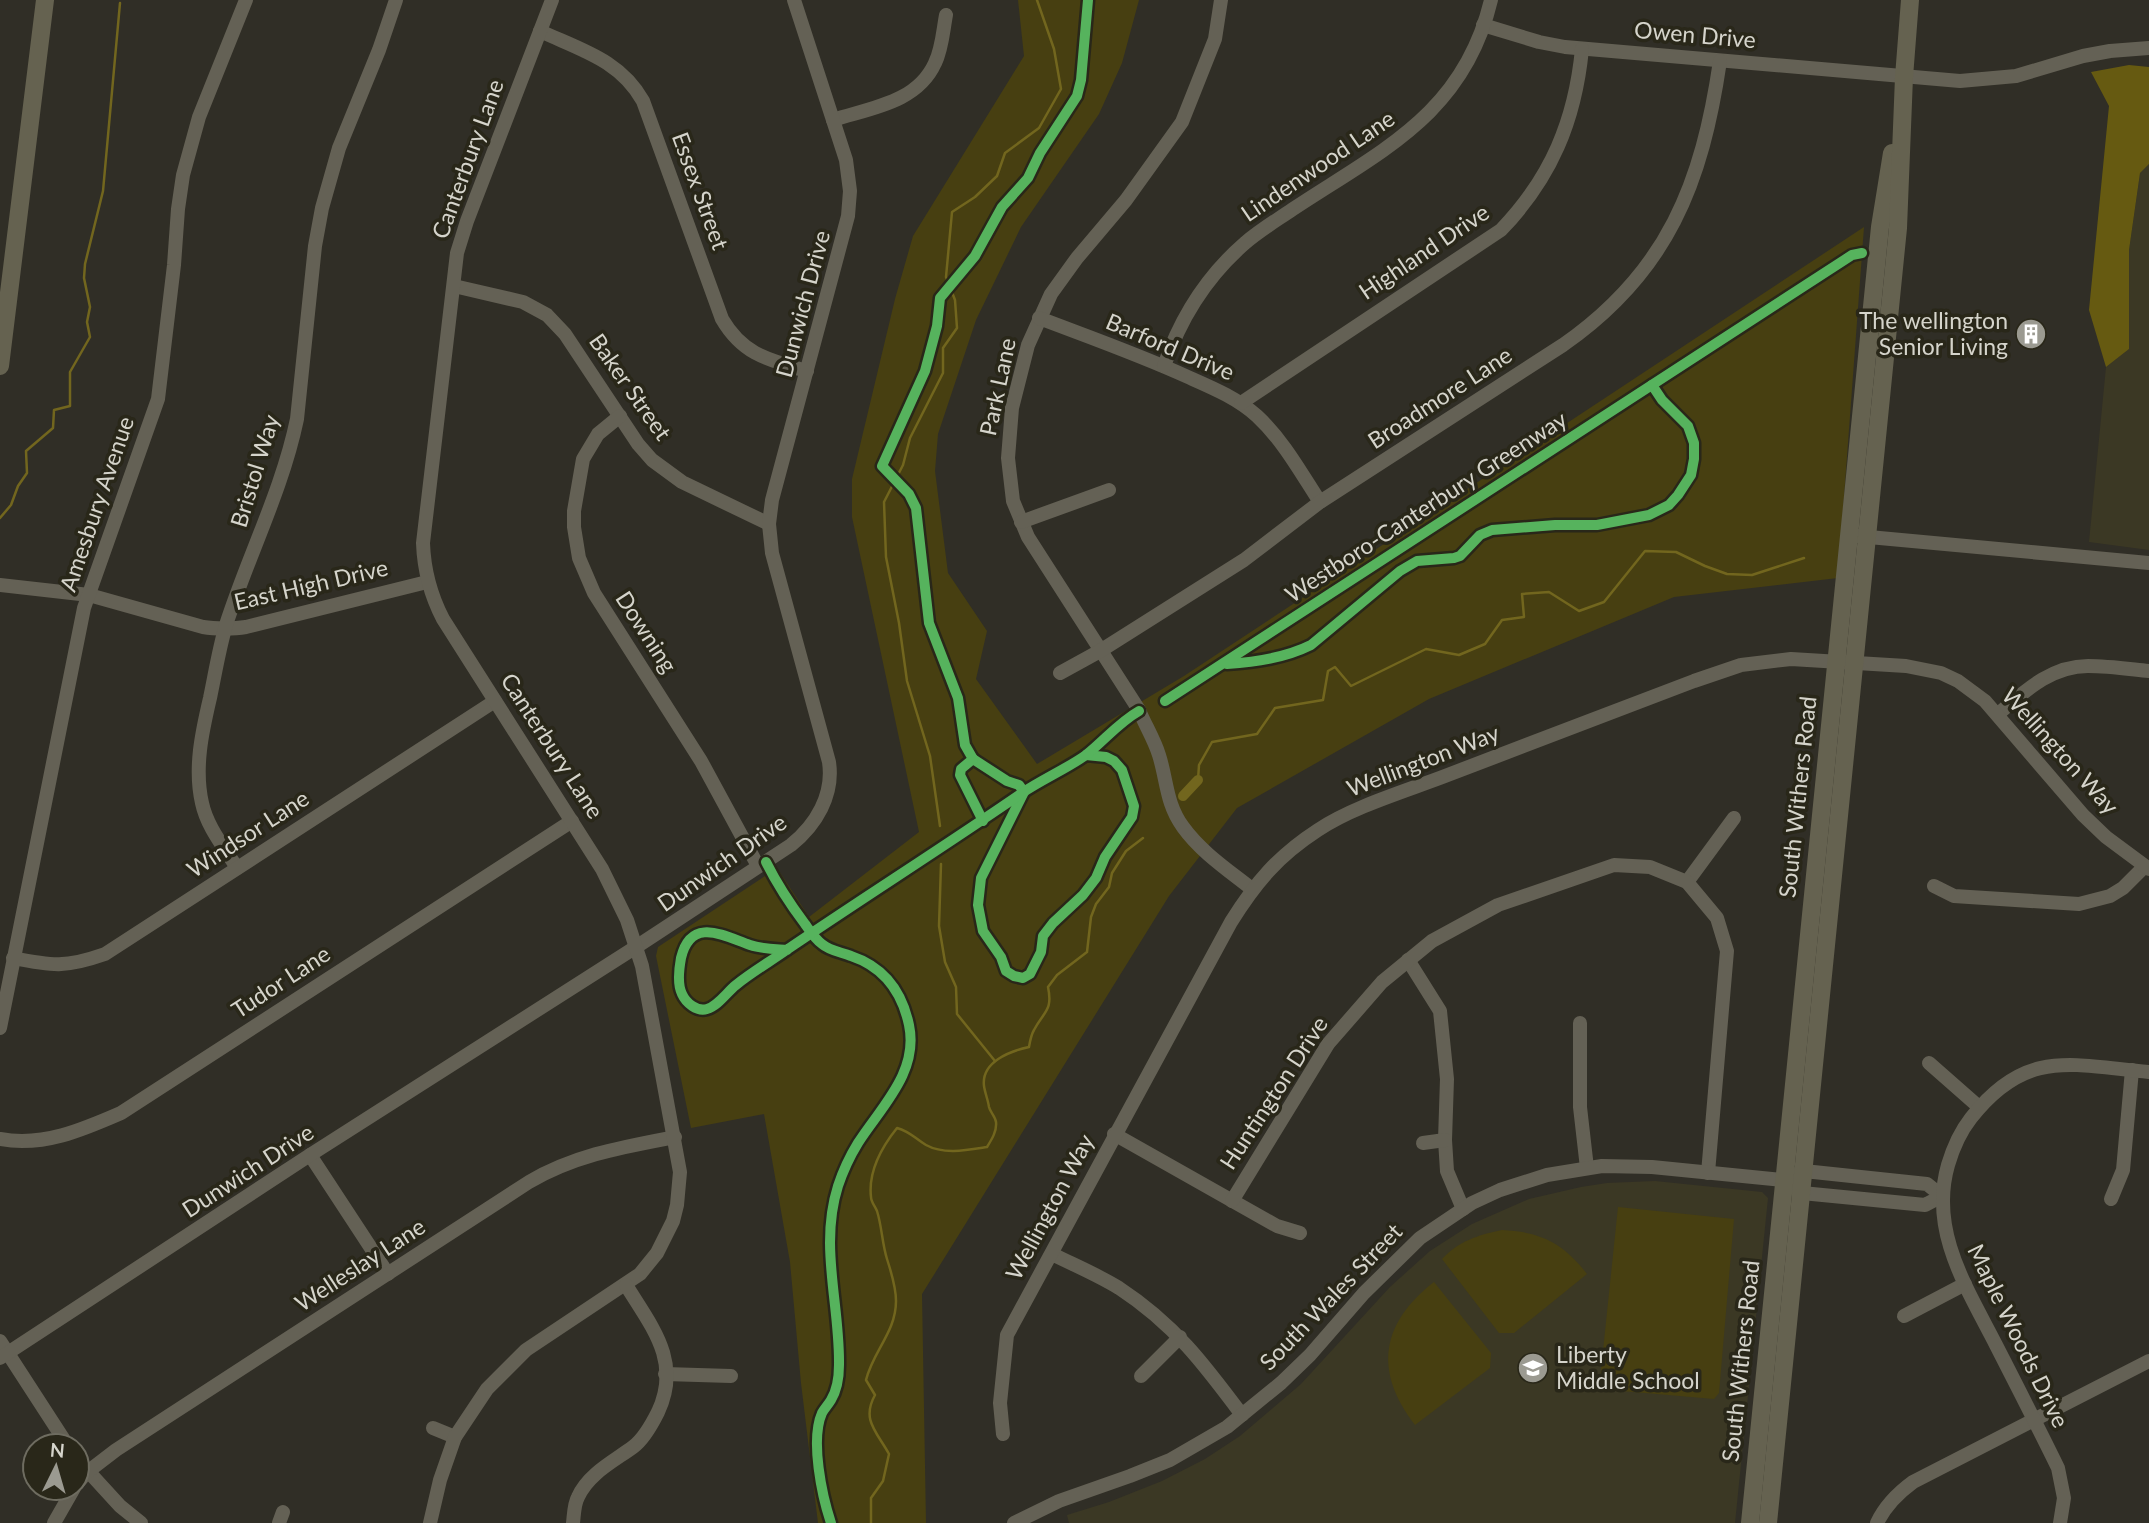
<svg xmlns="http://www.w3.org/2000/svg" width="2149" height="1523" viewBox="0 0 2149 1523" font-family="Lato,sans-serif">
	<style>
		.built { fill: #3b3824 }
		.green { fill: #473f11 }
		.forest { fill: #665a11 }
		.lines { fill: none; stroke-linecap: round; stroke-linejoin: round }
		.stream { stroke: #72661e; stroke-width: 2.5 }
		.canal { stroke: #72661e; stroke-width: 10 }
		.minor { stroke: #646155; stroke-width: 14 }
		.major { stroke: #656250; stroke-width: 18 }
		.cycleway-casing { stroke: #292719; stroke-width: 15 }
		.cycleway { stroke: #56b35d; stroke-width: 10 }
		.labels { text-anchor: middle; stroke-width: 7; stroke-linejoin: round; paint-order: stroke }
		.street-label { font-size: 23px; fill: #d5d4cb; stroke: #292719 }
		.poi-label { font-size: 23px; fill: #d5d4cb; stroke: #292719; text-anchor: end }
	</style>
	<rect width="100%" height="100%" fill="#302e26"/>
	<g class="built">
		<polygon points="2149,164 2149,550 2089,542 2106,367 2129,349 2129,250 2140,173"/>
		<polygon points="1655,1181 1762,1192 1768,1198 1735,1523 1069,1523 1067,1515 1109,1502 1162,1481 1205,1459 1240,1436 1301,1384 1390,1287 1430,1251 1472,1224 1529,1199 1581,1187 1607,1183"/>
	</g>
	<g class="green">
		<polygon points="1018,0 1139,0 1122,63 1099,114 1021,227 976,320 938,434 935,471 948,573 987,631 976,679 1037,764 1184,676 1864,227 1838,578 1674,597 1429,699 1237,808 1169,896 922,1294 926,1523 818,1523 801,1383 790,1262 764,1114 691,1128 656,956 658,947 777,868 809,917 919,832 852,517 852,479 895,299 913,236 1024,56"/>
		<polygon points="1618,1207 1734,1219 1719,1393 1714,1399 1599,1389"/>
		<path d="M1502 1230C1541 1232 1563 1243 1587 1274L1514 1333H1499L1442 1259C1459 1241 1478 1235 1502 1230Z"/>
		<path d="M1434 1282 1491 1353 1490 1368 1415 1425C1373 1371 1381 1323 1434 1282Z"/>
	</g>
	<polygon class="forest" points="2129,65 2149,67 2149,164 2140,173 2129,250 2129,349 2106,367 2089,310 2109,106 2091,72"/>
	<g class="lines">
		<g class="stream">
			<polyline points="0,518 11,505 18,486 27,473 26,451 53,428 54,410 70,406 70,372 90,337 87,322 90,307 84,278 85,264 103,191 120,3"/>
			<polyline points="1198,780 1199,765 1212,742 1257,734 1275,708 1323,700 1328,671 1335,667 1351,686 1426,649 1459,655 1485,644 1502,620 1524,617 1522,594 1549,592 1579,611 1604,602 1645,551 1676,552 1705,566 1727,574 1752,575 1804,558"/>
			<polyline points="940,826 930,756 907,681 899,623 886,557 884,502 903,465 910,438 943,373 943,348 957,328 955,300 946,277 952,212 975,197 997,176 1005,153 1039,128 1061,89 1054,49 1037,0"/>
			<polyline points="941,864 939,926 945,962 956,987 957,1014 995,1061"/>
			<path d="M871 1523V1498L883 1481 889 1454C877 1432 861 1420 875 1395L866 1380C873 1351 896 1332 896 1301 896 1286 891 1272 887 1259 882 1243 882 1227 877 1211 875 1206 871 1202 871 1197 868 1171 881 1148 897 1128 911 1132 914 1138 926 1145 944 1155 968 1150 987 1147 992 1139 997 1131 996 1122 995 1116 990 1112 989 1107 988 1100 985 1093 984 1086 981 1062 1010 1051 1029 1047 1030 1041 1031 1035 1034 1030 1044 1011 1053 1011 1048 987L1057 975 1087 952 1091 917 1096 904 1109 887 1112 873 1126 851 1143 838"/>
		</g>
		<polyline class="canal" points="1183,796 1198,780"/>
		<g class="minor">
			<path d="M1221 0 1215 39 1182 122 1126 200 1077 258 1051 294 1028 345 1012 408 1008 458 1013 501 1028 537 1139 710C1145 725 1154 739 1159 755 1167 780 1166 804 1183 827 1201 852 1228 870 1252 889"/>
			<polyline points="1483,25 1539,42 1565,47 1960,81 2016,76 2083,56 2110,51 2149,48"/>
			<path d="M540 31C581 50 620 60 643 101L722 319C743 355 769 360 807 371"/>
			<path d="M833 120C870 108 917 103 935 63 942 49 943 31 946 15"/>
			<polyline points="454,286 523,302 547,315 565,334 638,444 652,460 682,482 769,524"/>
			<path d="M1039 318C1089 337 1140 355 1188 377 1213 388 1237 398 1257 416 1283 440 1301 473 1320 502"/>
			<path d="M1164 366C1180 319 1207 276 1245 243 1260 230 1277 220 1293 209 1382 150 1464 114 1491 0"/>
			<path d="M1241 403 1501 230C1551 178 1575 121 1582 49"/>
			<polyline points="620,416 598,434 583,459 574,511 574,527 579,558 594,593 701,761 758,866"/>
			<polyline points="1021,522 1109,490"/>
			<polyline points="1858,536 2149,563"/>
			<path d="M0 585 89 595 203 627C215 629 234 629 246 627L427 582"/>
			<path d="M1060 673 1100 651 1244 560 1320 502 1563 345C1668 272 1702 183 1720 61"/>
			<path d="M1998 714C2025 691 2051 666 2088 666 2108 666 2129 669 2149 671"/>
			<path d="M237 868C224 847 207 827 202 803 194 768 202 732 210 698 215 674 219 649 226 625 248 556 282 491 297 419L315 246 322 208 339 148 379 50 396 0"/>
			<polyline points="1687,882 1734,818"/>
			<polyline points="1934,886 1954,896 2079,904 2110,896 2123,888 2144,867"/>
			<path d="M13 958C53 966 65 968 105 954L495 701"/>
			<polyline points="1408,960 1440,1011 1447,1079 1445,1140 1447,1171 1463,1209"/>
			<polyline points="1580,1023 1580,1107 1587,1168"/>
			<polyline points="0,1028 84,608 158,399 174,265 178,209 183,175 199,117 246,0"/>
			<polyline points="1929,1063 1979,1107"/>
			<polyline points="1114,1134 1277,1226 1300,1233"/>
			<path d="M0 1139C43 1147 82 1130 121 1113L572 821"/>
			<polyline points="1423,1143 1445,1140"/>
			<polyline points="310,1155 388,1274"/>
			<polyline points="2111,1199 2123,1170 2132,1070"/>
			<polyline points="1232,1201 1328,1044 1382,982 1432,941 1498,905 1614,865 1650,867 1687,882 1717,918 1727,951 1708,1173"/>
			<path d="M1052 1254C1074 1265 1098 1275 1119 1288 1174 1324 1204 1364 1242 1415"/>
			<polyline points="1904,1316 1965,1284"/>
			<polyline points="0,1341 68,1446"/>
			<path d="M0 1358 310 1155 636 947 791 845C816 825 834 795 829 762L772 553 769 524 772 500 848 216 850 191 846 160 794 0"/>
			<polyline points="665,1374 731,1376"/>
			<polyline points="1141,1376 1180,1337"/>
			<polyline points="433,1428 455,1437"/>
			<path d="M1003 1434 1000 1403 1007 1335 1231 922C1256 882 1278 856 1318 830 1352 807 1406 791 1445 776 1528 744 1611 712 1694 681L1741 665 1791 659 1906 666 1941 673 1958 681 1985 701 2083 815 2106 837 2149 869"/>
			<polyline points="77,1459 120,1506 141,1523"/>
			<path d="M77 1484 86 1473 116 1450 529 1182C575 1155 623 1147 675 1137"/>
			<polyline points="54,1523 74,1488"/>
			<polyline points="279,1523 283,1512"/>
			<path d="M430 1523 440 1480 455 1437 487 1389 526 1350 640 1274 657 1253 673 1221 677 1205 680 1172 642 966 627 920 602 869 443 619C430 594 424 571 423 543L457 253 467 221 552 0"/>
			<path d="M573 1523C574 1515 574 1504 578 1497 588 1474 614 1461 633 1447 644 1439 652 1424 658 1412 682 1361 651 1326 626 1285"/>
			<polyline points="1014,1523 1059,1501 1130,1476 1170,1460 1227,1427 1281,1383 1310,1355 1364,1293 1420,1238 1472,1203 1500,1190 1547,1175 1602,1166 1652,1167 1783,1180 1802,1193 1925,1205 1942,1196 1927,1184 1804,1171 1794,1175"/>
			<path d="M1877 1523C1885 1506 1898 1493 1913 1482L2149 1361"/>
			<path d="M2060 1523 2064 1498 2058 1468C2038 1427 2017 1386 1996 1345 1967 1288 1929 1231 1948 1165 1953 1148 1960 1132 1971 1118 2026 1048 2071 1065 2149 1072"/>
		</g>
		<g class="major">
			<polyline points="0,366 45,0"/>
			<polyline points="1750,1523 1880,227 1892,153"/>
			<polyline points="1768,1523 1898,228 1904,77 1910,0"/>
		</g>
		<g class="cycleway-casing">
			<g id="cycleway">
				<path d="M1227 664C1256 662 1285 658 1311 645L1400 571 1417 561 1454 558 1460 556 1480 535 1492 530 1555 525H1597L1649 515 1669 505 1678 495 1691 475 1694 459V443L1688 426 1662 400 1652 385"/>
				<polyline points="1165,701 1852,255 1862,253"/>
				<polyline points="973,759 1007,781 1019,785 1024,792 981,878 978,905 983,931 1001,957 1006,971 1014,976 1023,978 1030,974 1041,952 1043,936 1053,923 1083,895 1096,878 1105,857 1132,817 1134,806 1122,770 1114,761 1106,757 1086,755"/>
				<polyline points="983,821 960,775 961,769 973,759 965,745 958,698 929,623 916,508 909,494 882,466 925,371 937,326 940,298 975,256 1002,207 1028,178 1040,153 1077,96 1081,80 1088,0"/>
				<path d="M766 862C777 884 790 904 805 924 810 931 815 939 822 944 830 951 841 952 851 956 884 967 902 992 909 1025 919 1072 881 1107 858 1143 850 1156 843 1171 838 1186 819 1246 840 1304 839 1365 839 1377 837 1390 831 1400 828 1405 824 1409 822 1413 810 1440 822 1496 831 1523"/>
				<path d="M787 950C774 949 762 949 750 945 724 936 691 916 681 958 679 969 677 984 682 994 686 1003 697 1012 707 1009 718 1006 727 992 736 985 752 972 771 961 788 949 866 896 945 846 1022 793 1043 779 1066 769 1086 755 1105 740 1118 723 1139 711"/>
			</g>
		</g>
		<use href="#cycleway" class="cycleway"/>
	</g>
	<defs>
		<g id="building-disc" transform="scale(1.575)"><circle r="9.5" fill="#9b9a91" stroke="#292719"/><path d="M-4-6H4V6H1V3H-1V6H-4ZM-2.5-4.3h1.7v1.8h-1.7ZM.8-4.3h1.7v1.8H.8ZM-2.5-1h1.7V.8h-1.7ZM.8-1h1.7V.8H.8Z" fill="#fff"/></g>
		<g id="school-disc" transform="scale(1.575)"><circle r="9.5" fill="#9b9a91" stroke="#292719"/><path d="M0-5L7-2L0 1L-7-2ZM-4 1L0 2.5L4 1V4Q0 6-4 4Z" fill="#fff"/></g>
	</defs>
	<g fill-rule="evenodd">
		<use href="#building-disc" x="2031" y="334"/>
		<use href="#school-disc" x="1533" y="1368"/>
	</g>
	<g class="labels">
		<g class="street-label">
			<text transform="translate(1695 35) rotate(5)" y="8">Owen Drive</text>
			<text transform="translate(468 159) rotate(-70)" y="8">Canterbury Lane</text>
			<text transform="translate(1318 166) rotate(-34)" y="8">Lindenwood Lane</text>
			<text transform="translate(700 191) rotate(70)" y="8">Essex Street</text>
			<text transform="translate(1424 252) rotate(-34)" y="8">Highland Drive</text>
			<text transform="translate(803 304) rotate(-75)" y="8">Dunwich Drive</text>
			<text transform="translate(1170 347) rotate(23)" y="8">Barford Drive</text>
			<text transform="translate(630 387) rotate(55)" y="8">Baker Street</text>
			<text transform="translate(998 387) rotate(-78)" y="8">Park Lane</text>
			<text transform="translate(1440 398) rotate(-33)" y="8">Broadmore Lane</text>
			<text transform="translate(255 471) rotate(-73)" y="8">Bristol Way</text>
			<text transform="translate(97 504) rotate(-71)" y="8">Amesbury Avenue</text>
			<text transform="translate(1426 507) rotate(-33)" y="8">Westboro-Canterbury Greenway</text>
			<text transform="translate(311 585) rotate(-13)" y="8">East High Drive</text>
			<text transform="translate(646 632) rotate(57)" y="8">Downing</text>
			<text transform="translate(552 746) rotate(57)" y="8">Canterbury Lane</text>
			<text transform="translate(2060 751) rotate(48)" y="8">Wellington Way</text>
			<text transform="translate(1423 761) rotate(-21)" y="8">Wellington Way</text>
			<text transform="translate(1798 797) rotate(-84)" y="8">South Withers Road</text>
			<text transform="translate(248 834) rotate(-33)" y="8">Windsor Lane</text>
			<text transform="translate(722 863) rotate(-35)" y="8">Dunwich Drive</text>
			<text transform="translate(281 982) rotate(-33)" y="8">Tudor Lane</text>
			<text transform="translate(1274 1093) rotate(-57)" y="8">Huntington Drive</text>
			<text transform="translate(248 1171) rotate(-33)" y="8">Dunwich Drive</text>
			<text transform="translate(1050 1207) rotate(-62)" y="8">Wellington Way</text>
			<text transform="translate(360 1265) rotate(-33)" y="8">Welleslay Lane</text>
			<text transform="translate(1331 1297) rotate(-46)" y="8">South Wales Street</text>
			<text transform="translate(2018 1336) rotate(64)" y="8">Maple Woods Drive</text>
			<text transform="translate(1741 1361) rotate(-84)" y="8">South Withers Road</text>
		</g>
		<g class="poi-label">
			<text x="2008" y="329">The wellington<tspan x="2008" dy="26">Senior Living</tspan></text>
			<text x="1556" y="1363" text-anchor="start">Liberty<tspan x="1556" dy="26">Middle School</tspan></text>
		</g>
	</g>
	<g transform="translate(56 1467) rotate(5)"><circle r="33" fill="#292719" stroke="#6e6c60" stroke-width="2"/>
	<path d="M0-5L12 26L0 18L-12 26Z" fill="#9b9a91"/>
	<text y="-10" font-size="19" font-weight="bold" text-anchor="middle" fill="#d5d4cb">N</text>
	</g>
</svg>
